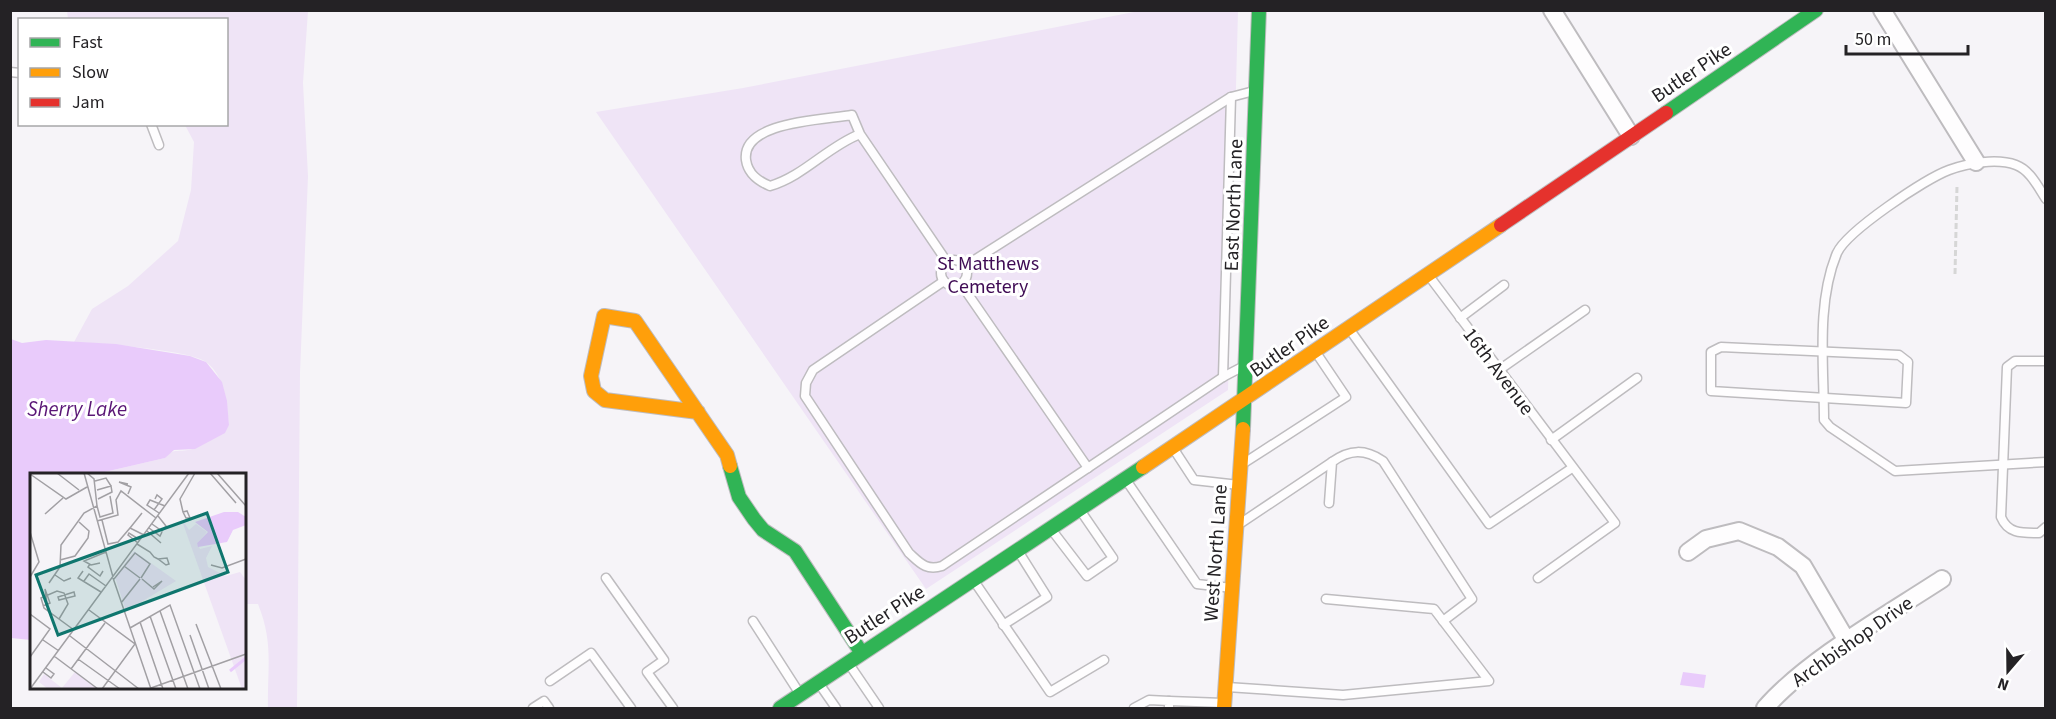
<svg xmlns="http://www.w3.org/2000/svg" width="2056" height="719" viewBox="0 0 2056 719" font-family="'Source Sans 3',sans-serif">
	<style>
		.green { fill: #efe4f6 }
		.water { fill: #e9cbfb }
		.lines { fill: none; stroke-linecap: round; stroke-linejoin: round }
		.lane-casing { stroke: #bebcbf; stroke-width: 11 }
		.street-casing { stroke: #bebcbf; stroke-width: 20 }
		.fast-casing { stroke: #bebcbf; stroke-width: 16 }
		.slow-casing { stroke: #bebcbf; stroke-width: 16 }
		.jam-casing { stroke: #bebcbf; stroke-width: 16 }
		.path { stroke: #d6d6d6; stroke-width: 3; stroke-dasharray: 6 3; stroke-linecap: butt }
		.lane { stroke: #fefdfe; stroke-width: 8 }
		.street { stroke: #fefdfe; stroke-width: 16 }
		.fast { stroke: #30b455; stroke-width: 14 }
		.slow { stroke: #ff9f0a; stroke-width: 14 }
		.jam { stroke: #e5322d; stroke-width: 14 }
		.labels { text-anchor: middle; stroke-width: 6; stroke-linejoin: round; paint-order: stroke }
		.street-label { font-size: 20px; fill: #242225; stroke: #fff }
		.park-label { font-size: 20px; fill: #3f0b54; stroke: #fff }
		.water-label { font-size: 21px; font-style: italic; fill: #5a1676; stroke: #fff }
		.inset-river { fill: none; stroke: #e9cbfb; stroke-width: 3 }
		.inset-road { fill: none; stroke: #a2a0a4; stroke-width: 1.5 }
		.view { fill: #0f766e; fill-opacity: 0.15; stroke: #0f766e; stroke-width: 3 }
		.inset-edge { fill: none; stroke: #242225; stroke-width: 3 }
	</style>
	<rect width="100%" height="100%" fill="#f6f4f8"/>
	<g class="green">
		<path d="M67 11H308L303 83 308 176 300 373 297 708H268C267 668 274 644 258 604H245L244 474H96L165 458C173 447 181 453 192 449 205 445 218 434 229 425 227 404 225 376 206 362 190 350 98 343 74 342L92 309 128 286 178 241 191 190 194 142 185 125 226 124V20L68 19Z"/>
		<polygon points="1139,11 1238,11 1228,390 926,589 596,112 743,88"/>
	</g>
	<g class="water">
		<polygon points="11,339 22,343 46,340 116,344 190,356 206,362 222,382 227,401 229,425 225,433 195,449 174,450 165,458 96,474 32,474 31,640 11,638"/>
		<polygon points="1683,672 1706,675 1704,688 1680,685"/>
	</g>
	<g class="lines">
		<g class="lane-casing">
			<g id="lane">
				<polyline points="10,72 20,73"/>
				<polyline points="151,124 159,145"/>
				<path d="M860 134C827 147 804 176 770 186 758 181 748 174 746 160 741 121 825 120 852 115L860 134 947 262"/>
				<path d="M2046 199C2038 187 2030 170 2016 165 1997 158 1968 163 1949 170 1925 179 1847 231 1837 253 1816 303 1824 366 1824 420L1830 427 1895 471 2046 462"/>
				<circle cx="954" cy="273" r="13"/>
				<polyline points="965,266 1231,97 1254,91"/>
				<polyline points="1429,276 1615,523 1538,578"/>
				<path d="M944 281 813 370 806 383 805 396 909 553C920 563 926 571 942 566L1223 377 1244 366"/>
				<polyline points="961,284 1088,468"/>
				<polyline points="1460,318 1504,285"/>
				<polyline points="1350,330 1489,524 1572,468"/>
				<polygon points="1721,347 1899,355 1908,362 1906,403 1711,391 1711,352"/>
				<path d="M2046 361H2015L2007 367 2001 517C2008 534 2022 533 2039 533L2046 527"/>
				<polyline points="1499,370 1585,310"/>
				<polyline points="1223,377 1231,97"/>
				<polyline points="1551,440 1637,378"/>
				<polyline points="1175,451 1194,480 1239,485"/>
				<polyline points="1244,463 1346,397 1317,354"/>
				<polyline points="1126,480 1197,584 1232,588"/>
				<path d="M1329 503 1332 462C1350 449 1365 449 1383 461L1472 599 1443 621"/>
				<polyline points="1241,523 1332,462"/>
				<polyline points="1051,529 1087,576 1113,558 1080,510"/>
				<polyline points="606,578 664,660 647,672 673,708"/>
				<polyline points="974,581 1050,692 1104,660"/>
				<polyline points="753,621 798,691"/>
				<polyline points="1003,625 1047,597 1018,551"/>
				<polyline points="849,664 879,708"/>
				<polyline points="550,681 591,653 631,708"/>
				<polyline points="820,685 836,708"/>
				<polyline points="1227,687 1343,695 1489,681 1434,609 1326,599"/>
				<polyline points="1169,701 1223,703"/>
				<polyline points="533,708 544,701 549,708"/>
				<polyline points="1134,708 1149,700 1169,701 1169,708"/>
			</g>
		</g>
		<g class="street-casing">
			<g id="street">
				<polyline points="1552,10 1631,136"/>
				<polyline points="1882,10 1976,162"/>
				<polyline points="1688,552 1706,539 1739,531 1778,547 1803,566 1847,641"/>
				<path d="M1765 708C1807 660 1887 615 1942 579"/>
			</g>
		</g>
		<g class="fast-casing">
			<g id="fast">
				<polyline points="1666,113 1816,10"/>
				<polyline points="1243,429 1259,10"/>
				<polyline points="730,466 739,497 754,519 763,530 795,551 861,652"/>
				<polyline points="780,708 1143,467"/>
			</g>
		</g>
		<g class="slow-casing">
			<g id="slow">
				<polyline points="698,412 605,400 594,391 591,376 604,316 635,321 727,455 730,466"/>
				<polyline points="1143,467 1501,225"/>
				<polyline points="1224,708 1243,429"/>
			</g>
		</g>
		<g class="jam-casing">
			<polyline id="jam" points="1501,225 1666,113"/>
		</g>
		<polyline class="path" points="1955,274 1957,186"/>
		<use href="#lane" class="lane"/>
		<use href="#street" class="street"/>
		<use href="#fast" class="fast"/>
		<use href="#slow" class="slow"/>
		<use href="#jam" class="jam"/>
	</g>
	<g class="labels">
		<g class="street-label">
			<text transform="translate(1691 72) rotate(-34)" y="7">Butler Pike</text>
			<text transform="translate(1233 205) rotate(-88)" y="7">East North Lane</text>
			<text transform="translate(1289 346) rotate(-35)" y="7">Butler Pike</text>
			<text transform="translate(1499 371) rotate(53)" y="7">16th Avenue</text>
			<text transform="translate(1215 553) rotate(-86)" y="7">West North Lane</text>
			<text transform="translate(884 614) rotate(-33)" y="7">Butler Pike</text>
			<text transform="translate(1852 641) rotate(-35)" y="7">Archbishop Drive</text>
		</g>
		<g class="park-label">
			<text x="988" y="270">St Matthews<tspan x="988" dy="23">Cemetery</tspan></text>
		</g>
		<g class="water-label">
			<text x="77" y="416">Sherry Lake</text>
		</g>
	</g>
	<g transform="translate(30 473)">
		<rect width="216" height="216" fill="#f6f4f8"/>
		<path d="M151 45 159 57 166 51 177 59 167 70 170 76 182 73 176 85 178 94 196 103 210 99 216 107V216H212ZM104 78 146 108 96 138 85 104ZM45 199 67 216H18L9 209 14 201 32 215Z" fill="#efe4f6"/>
		<path d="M194 39H208L216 44V52L203 57 197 69 168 74 167 70 178 59 165 49Z" fill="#e9cbfb"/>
		<path class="inset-river" d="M200 198 216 185"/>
		<path class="inset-road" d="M27 0 49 17M54 0 83 104M180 0 206 30M187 0 216 33M0 1 36 26 57 14M65 8 76 5 81 13M98 11 89 9 101 14 98 21M67 17 81 13 82 19 68 26M67 33 70 44 83 40 80 23M124 37 132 26 127 22 125 26M153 39 157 38 160 45H156L153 39 150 26 165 0M129 40 117 32 120 27 135 33M15 41 33 25M72 47 78 71 88 69 100 55 114 62M67 48 88 42 86 27 91 18 126 45M122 51 132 58 136 53 128 43M100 55 112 40M119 55 130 63 132 59M117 58 131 70M0 59 9 89 0 104M108 70 98 62 99 60 110 67M107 71 120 79 124 84 128 86 136 92 139 91 137 85 128 86M30 87 45 83 58 65 59 58 49 49M70 90 61 92 54 88 76 79M60 91 58 94 70 103 73 98M181 92 192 95 216 86M94 93 110 105M53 98 48 105 71 119M25 102 34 108 41 105M83 105 121 216M84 106 105 80 120 91 111 105M112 106 124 116 132 108 123 114M54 108 59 101 76 113M19 110 30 94 31 72 54 40 67 33 64 6 57 0M44 119 45 123 29 127 28 124ZM91 130 110 106M13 133 20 130 15 116 17 131M59 137 105 171 72 216M130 138 158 216M0 141 20 156 0 184M120 143 146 216M29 146 38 131 34 120 27 118 11 125 14 135 44 157M110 149 133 216M166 151 191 216M100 155 140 132 170 216M160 162 179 216M40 163 109 216M13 167 29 178M24 183 68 216M48 186 90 216M41 196 75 150M13 199 21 205 24 201 16 195M121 215 216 181M0 216 159 0"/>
		<path class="view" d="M177 40 198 99 28 162 6 102Z"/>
		<rect width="216" height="216" class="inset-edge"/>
	</g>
	<rect width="2056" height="719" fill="none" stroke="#242225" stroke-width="24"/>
	<rect x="18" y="18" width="210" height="108" fill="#ffffff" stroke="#a7a7a8" stroke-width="1.5"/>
	<rect x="30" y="38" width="30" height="9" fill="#30b455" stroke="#a7a7a8" stroke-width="1.5"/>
	<text x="72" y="48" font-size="18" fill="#242225">Fast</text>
	<rect x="30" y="68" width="30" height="9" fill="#ff9f0a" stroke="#a7a7a8" stroke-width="1.5"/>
	<text x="72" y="78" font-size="18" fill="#242225">Slow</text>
	<rect x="30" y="98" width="30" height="9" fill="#e5322d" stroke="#a7a7a8" stroke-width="1.5"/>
	<text x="72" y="108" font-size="18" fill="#242225">Jam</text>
	<g transform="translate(2008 671) rotate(200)" stroke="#ffffff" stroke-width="4.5" paint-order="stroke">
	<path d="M0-4.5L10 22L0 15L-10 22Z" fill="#242225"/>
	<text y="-9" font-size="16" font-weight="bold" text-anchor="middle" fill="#242225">N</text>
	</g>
	<path d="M1846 45v9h122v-9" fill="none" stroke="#242225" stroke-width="3"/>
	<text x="1855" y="45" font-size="18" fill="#242225" stroke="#ffffff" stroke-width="4.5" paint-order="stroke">50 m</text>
</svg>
